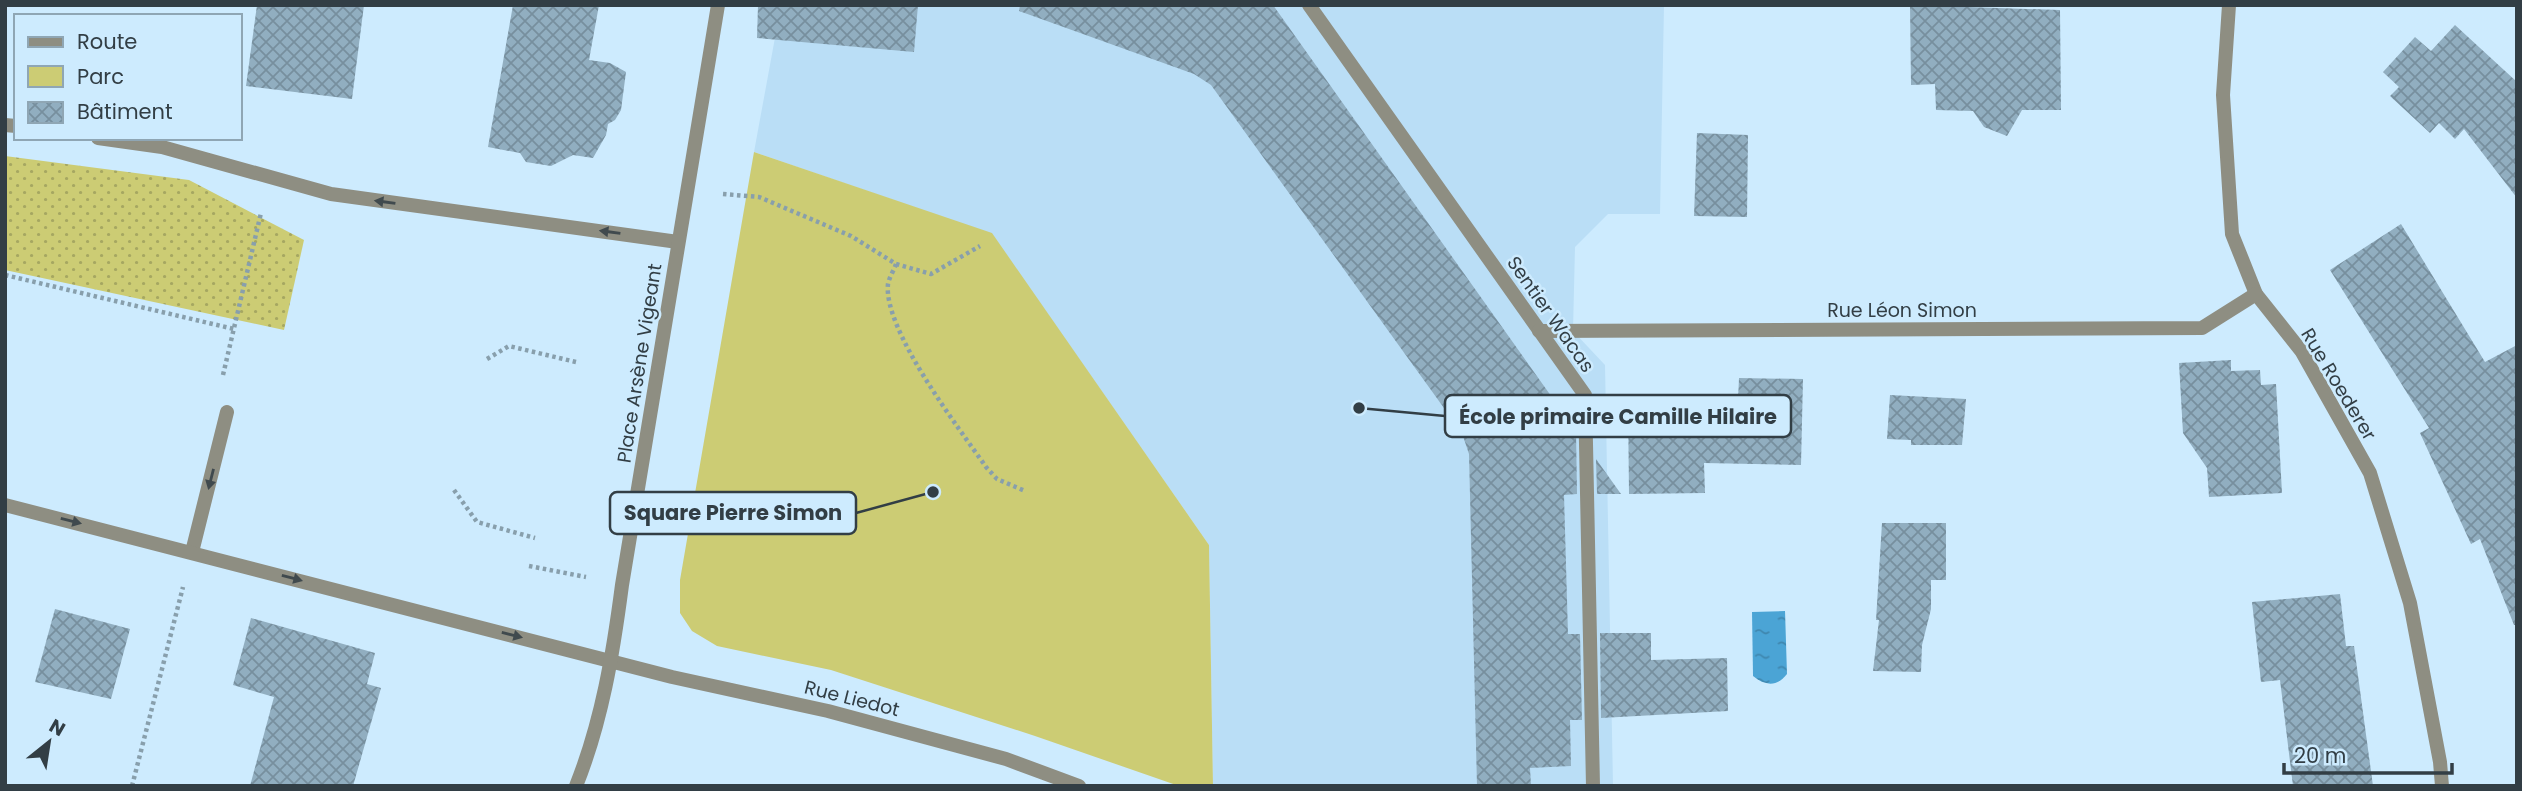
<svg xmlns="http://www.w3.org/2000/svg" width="2522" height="791" viewBox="0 0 2522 791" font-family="Poppins,sans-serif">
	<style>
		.built { fill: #badef6 }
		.grass { fill: url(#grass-dots) }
		.park { fill: #cccc74 }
		.water { fill: url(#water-ripples) }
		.building { fill: url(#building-cross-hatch) }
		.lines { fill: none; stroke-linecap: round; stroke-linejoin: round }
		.path { stroke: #889fac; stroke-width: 4.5; stroke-dasharray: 3.5 3.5; stroke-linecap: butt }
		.lane { stroke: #8e8e82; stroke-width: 14 }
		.street { stroke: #8e8e82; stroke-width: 14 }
		.oneway { fill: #404a4e }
		.labels { text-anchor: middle; stroke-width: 5; stroke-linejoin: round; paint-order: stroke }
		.street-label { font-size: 19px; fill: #323e45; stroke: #cdebfe }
		.leader { fill: none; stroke: #323e45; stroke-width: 2.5 }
		.callout-dot { fill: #323e45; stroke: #cdebfe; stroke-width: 2.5 }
		.callout { fill: #cdebfe; stroke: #323e45; stroke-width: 2.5 }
		.callout-label { font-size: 21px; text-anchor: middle; font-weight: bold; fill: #323e45 }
	</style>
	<defs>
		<pattern id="grass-dots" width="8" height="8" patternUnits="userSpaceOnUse" patternTransform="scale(1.75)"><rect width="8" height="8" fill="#cccc74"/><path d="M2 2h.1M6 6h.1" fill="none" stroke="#a6a761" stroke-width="1.8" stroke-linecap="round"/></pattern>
		<pattern id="water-ripples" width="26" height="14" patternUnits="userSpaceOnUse" patternTransform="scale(1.75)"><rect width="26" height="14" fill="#4ba4d5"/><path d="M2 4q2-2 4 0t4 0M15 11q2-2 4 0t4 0" fill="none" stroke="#3f87af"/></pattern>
		<pattern id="building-cross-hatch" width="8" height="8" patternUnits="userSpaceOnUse" patternTransform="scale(1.75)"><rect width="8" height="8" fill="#91aec0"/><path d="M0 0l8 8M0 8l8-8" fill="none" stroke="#778f9e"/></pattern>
	</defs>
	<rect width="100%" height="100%" fill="#cdebfe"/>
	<polygon class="built" points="781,5 1664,5 1660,214 1608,214 1575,247 1573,331 1605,365 1613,786 1213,786 1209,545 992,234 754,152"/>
	<polygon class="grass" points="5,156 189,180 304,240 284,330 5,270"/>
	<polygon class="park" points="754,152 992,233 1209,545 1213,786 1179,786 1035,736 831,670 717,646 692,631 680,613 680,580"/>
	<path class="water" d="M1785 611 1787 674C1777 687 1765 686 1753 676L1752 612Z"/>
	<g class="building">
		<polygon points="257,5 364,5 352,99 246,86"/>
		<polygon points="513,5 599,5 589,60 610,63 626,72 621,110 615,120 608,124 606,135 593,158 573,155 551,166 526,162 520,153 488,147"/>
		<polygon points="758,5 918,5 914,52 757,38"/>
		<polygon points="1020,5 1273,5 1576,431 1577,494 1564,495 1568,634 1580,634 1582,720 1570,720 1571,766 1530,768 1531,786 1477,786 1469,454 1462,433 1211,85 1194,74 1019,11"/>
		<polygon points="1910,5 2060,10 2061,110 2022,110 2007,136 1984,127 1973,111 1936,110 1935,84 1911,85"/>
		<polygon points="2455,25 2517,82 2517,198 2464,129 2455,139 2439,123 2430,133 2390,96 2399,87 2383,72 2415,37 2431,51"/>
		<polygon points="1697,133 1748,135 1747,217 1694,216"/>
		<polygon points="2401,224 2485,362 2517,345 2517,625 2514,625 2480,539 2471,544 2420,433 2429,428 2330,270"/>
		<polygon points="2231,360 2231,371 2260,370 2261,385 2276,384 2282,493 2209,497 2207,468 2183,433 2179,363"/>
		<polygon points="1739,378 1803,379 1801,465 1704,463 1705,493 1629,494 1628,402 1738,400"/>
		<polygon points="1890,395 1966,399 1962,445 1911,445 1911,440 1887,439"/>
		<polygon points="1596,459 1621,494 1597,494"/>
		<polygon points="1882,523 1946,523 1946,580 1931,580 1931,609 1922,645 1921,672 1873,671 1879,620 1876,620"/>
		<polygon points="2340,594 2346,646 2354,646 2373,786 2293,786 2280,680 2261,682 2252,602"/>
		<polygon points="55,609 130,629 111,699 35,682"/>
		<polygon points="251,618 375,653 367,684 381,688 353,786 250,786 274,697 233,685"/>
		<polygon points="1600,633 1651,633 1651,660 1727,658 1728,711 1601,718"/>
	</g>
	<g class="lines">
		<g class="path">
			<polyline points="723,194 759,197 851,236 896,264 931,274 980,246"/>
			<path d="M896 264C894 270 889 278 888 284 883 330 959 428 986 467L997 479 1025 491"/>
			<polyline points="5,275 234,329"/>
			<polyline points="487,359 509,346 576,362"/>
			<polyline points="223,375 261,213"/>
			<polyline points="454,490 477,522 535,538"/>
			<polyline points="529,566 586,577"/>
			<polyline points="132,786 183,587"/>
		</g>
		<g class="lane">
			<polyline points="1309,5 1585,395 1593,786"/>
			<polyline points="192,552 227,412"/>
		</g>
		<g class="street">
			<polyline points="2229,5 2223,95 2232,234 2256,294 2302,352 2370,473 2410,603 2440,762 2442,786"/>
			<polyline points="5,125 16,126"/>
			<polyline points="98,138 162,147 331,194 678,242"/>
			<polyline points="1539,331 2202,328 2256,294"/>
			<polyline points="5,505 672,677 828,711 1006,759 1079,786"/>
			<path d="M576 786C602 721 613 654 622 585L718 5"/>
		</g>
	</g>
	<defs><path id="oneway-solid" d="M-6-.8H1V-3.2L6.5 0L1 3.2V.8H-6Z" transform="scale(1.75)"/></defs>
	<g class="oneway">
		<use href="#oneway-solid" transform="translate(385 202) rotate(-172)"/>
		<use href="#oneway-solid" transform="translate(610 232) rotate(-172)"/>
		<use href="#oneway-solid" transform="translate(211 479) rotate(104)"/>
		<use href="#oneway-solid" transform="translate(71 521) rotate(14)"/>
		<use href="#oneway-solid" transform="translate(292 578) rotate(15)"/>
		<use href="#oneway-solid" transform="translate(512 635) rotate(14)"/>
	</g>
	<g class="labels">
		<g class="street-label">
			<text x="1902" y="317">Rue Léon Simon</text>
			<text transform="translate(1551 314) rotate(55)" y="7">Sentier Wacas</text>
			<text transform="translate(639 363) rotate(-81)" y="7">Place Arsène Vigeant</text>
			<text transform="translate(2339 384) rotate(59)" y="7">Rue Roederer</text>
			<text transform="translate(852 698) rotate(14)" y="7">Rue Liedot</text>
		</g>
	</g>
	<path class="leader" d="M1359 408L1445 416M933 492L856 513"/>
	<g class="callout-dot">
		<circle cx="1359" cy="408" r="7"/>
		<circle cx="933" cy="492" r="7"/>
	</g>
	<g class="callout">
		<rect x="1445" y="395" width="346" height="42" rx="7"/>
		<rect x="610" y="492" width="246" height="42" rx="7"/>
	</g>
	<g class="callout-label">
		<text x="1618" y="424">École primaire Camille Hilaire</text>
		<text x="733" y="520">Square Pierre Simon</text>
	</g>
	<rect width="2522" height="791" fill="none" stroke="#323e45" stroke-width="14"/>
	<rect x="14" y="14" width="228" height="126" fill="#cdebfe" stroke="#8fa6b4" stroke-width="2"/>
	<rect x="28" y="37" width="35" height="10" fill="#8e8e82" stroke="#8fa6b4" stroke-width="2"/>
	<text x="77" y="49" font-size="21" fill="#323e45">Route</text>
	<rect x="28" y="66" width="35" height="21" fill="#cccc74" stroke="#8fa6b4" stroke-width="2"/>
	<text x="77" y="84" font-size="21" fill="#323e45">Parc</text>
	<rect x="28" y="102" width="35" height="21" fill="url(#building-cross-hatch)" stroke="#8fa6b4" stroke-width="2"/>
	<text x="77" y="119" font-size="21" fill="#323e45">Bâtiment</text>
	<g transform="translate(49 742) rotate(30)" stroke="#cdebfe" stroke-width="5" paint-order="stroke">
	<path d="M0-5L12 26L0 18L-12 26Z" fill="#323e45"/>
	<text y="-10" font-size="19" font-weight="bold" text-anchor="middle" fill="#323e45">N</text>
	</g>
	<path d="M2284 763v10h168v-10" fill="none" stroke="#323e45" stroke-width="3.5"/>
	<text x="2294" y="763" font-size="21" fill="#323e45" stroke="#cdebfe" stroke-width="5" paint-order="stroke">20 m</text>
</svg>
